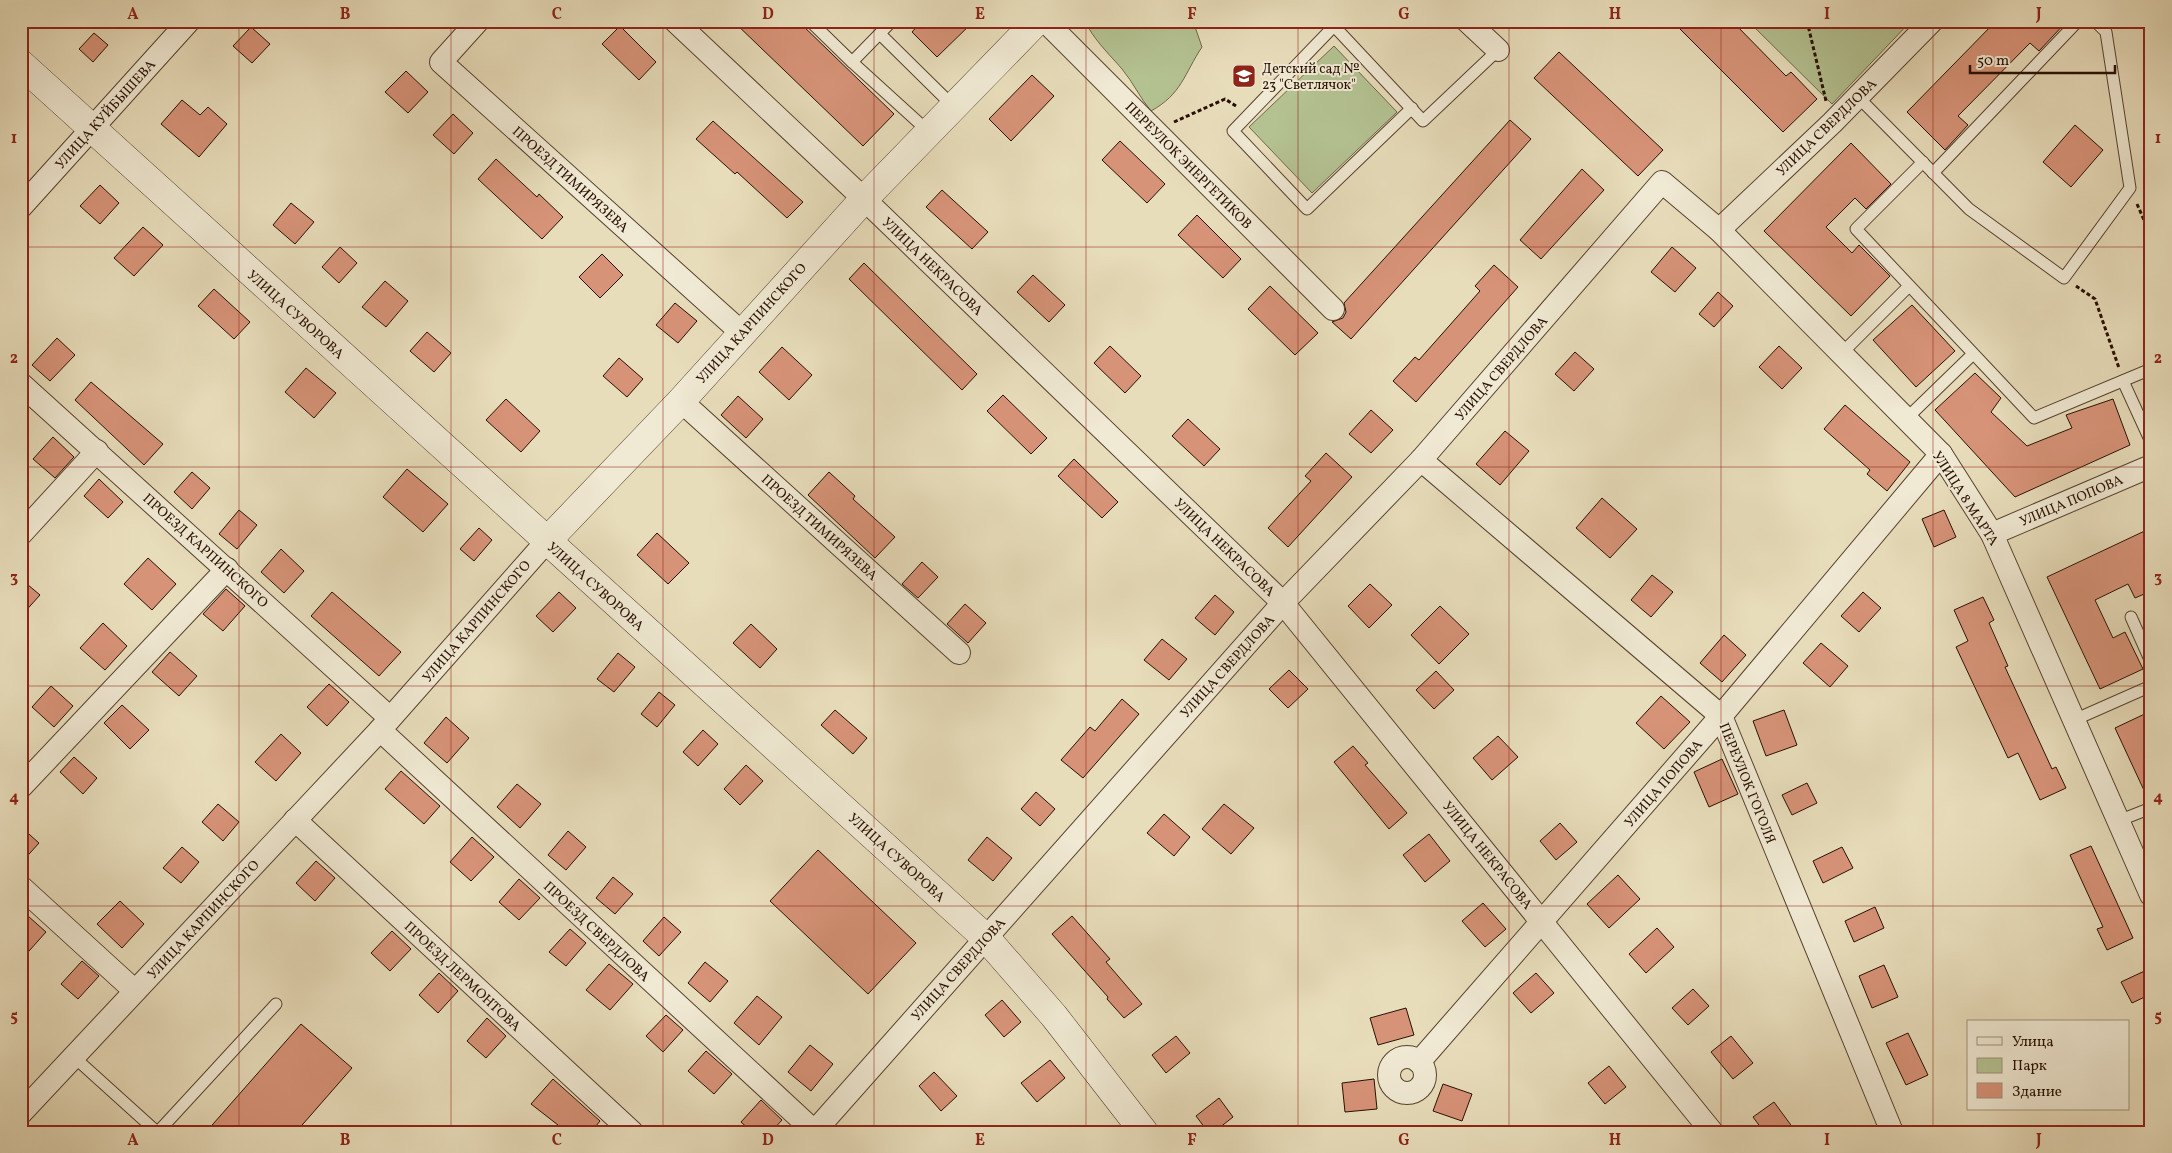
<svg xmlns="http://www.w3.org/2000/svg" width="2172" height="1153" viewBox="0 0 2172 1153" font-family="Vollkorn,serif">
	<style>
		.green { fill: #b4c292; stroke: #6e6849 }
		.building { fill: #d79378; stroke: #280f00 }
		.lines { fill: none; stroke-linecap: round; stroke-linejoin: round }
		.service-casing { stroke: #58422f; stroke-width: 13 }
		.minor-casing { stroke: #58422f; stroke-width: 24 }
		.tertiary-casing { stroke: #58422f; stroke-width: 29 }
		.path { stroke: #280f00; stroke-width: 3; stroke-dasharray: 4 2.5; stroke-linecap: butt }
		.service { stroke: #f0e9d3; stroke-width: 11 }
		.minor { stroke: #f0e9d3; stroke-width: 22 }
		.tertiary { stroke: #f0e9d3; stroke-width: 28 }
		.grid { fill: none; stroke: #8f2418; stroke-width: 1; stroke-opacity: 0.55 }
		.labels { text-anchor: middle; stroke-width: 4; stroke-linejoin: round; paint-order: stroke }
		.poi-label { font-size: 14px; fill: #280f00; stroke: #f0e9d3; text-anchor: start }
		.street-label { font-size: 14px; fill: #280f00; stroke: #f0e9d3 }
		.neatline { fill: none; stroke: #8f2418; stroke-width: 2 }
		.grid-label { font-size: 16px; text-anchor: middle; font-weight: bold; fill: #8f2418 }
	</style>
	<rect width="100%" height="100%" fill="#e8ddbb"/>
	<filter id="stains"><feTurbulence type="fractalNoise" baseFrequency=".004" numOctaves="4"/><feColorMatrix values="0 0 0 0 .2 0 0 0 0 .09 0 0 0 0 .02 0 0 0 .5 -.17"/></filter>
	<radialGradient id="worn" r=".72"><stop offset=".6" stop-color="#630" stop-opacity="0"/><stop offset="1" stop-color="#630" stop-opacity=".3"/></radialGradient>
	<g class="green">
		<path d="M1093 21H1193L1202 47C1184 74 1182 94 1151 111 1140 98 1133 82 1122 69 1110 55 1098 44 1088 27Z"/>
		<polygon points="1748,21 1911,21 1832,104"/>
		<polygon points="1334,46 1397,112 1312,193 1249,127"/>
	</g>
	<g class="building">
		<polygon points="733,21 798,21 894,114 863,146"/>
		<polygon points="922,21 974,21 937,57 912,32"/>
		<polygon points="1672,21 1732,21 1786,76 1791,72 1817,99 1783,132"/>
		<polygon points="1996,21 2067,21 2039,51 2030,43 1958,116 1968,125 1945,150 1907,112"/>
		<polygon points="620,26 656,62 639,80 602,44"/>
		<polygon points="251,27 270,44 252,63 233,46"/>
		<polygon points="94,33 108,45 93,62 79,49"/>
		<polygon points="1559,52 1663,150 1638,176 1534,78"/>
		<polygon points="406,71 428,92 408,113 385,92"/>
		<polygon points="1032,75 1054,96 1011,141 989,119"/>
		<polygon points="182,100 200,115 208,107 227,124 199,157 161,124"/>
		<polygon points="453,114 473,133 454,154 433,135"/>
		<polygon points="1510,120 1531,139 1351,339 1332,322 1343,318 1346,312 1344,303"/>
		<polygon points="713,121 803,202 787,218 737,172 735,174 696,139"/>
		<polygon points="2075,125 2103,150 2071,187 2043,162"/>
		<polygon points="1120,141 1165,184 1147,203 1102,160"/>
		<polygon points="1851,143 1891,184 1866,209 1855,198 1826,227 1852,253 1859,245 1890,276 1851,316 1764,231"/>
		<polygon points="496,159 537,197 539,194 563,217 542,239 478,179"/>
		<polygon points="1582,169 1604,190 1541,259 1520,240"/>
		<polygon points="100,185 119,203 100,224 80,206"/>
		<polygon points="942,190 988,232 972,249 926,207"/>
		<polygon points="291,203 314,222 295,244 273,225"/>
		<polygon points="1197,215 1241,259 1223,278 1178,235"/>
		<polygon points="143,227 163,245 134,276 114,258"/>
		<polygon points="340,247 357,263 339,283 322,267"/>
		<polygon points="1672,247 1696,268 1675,292 1651,272"/>
		<polygon points="602,254 623,275 600,298 579,277"/>
		<polygon points="864,263 977,374 962,390 849,279"/>
		<polygon points="1494,265 1518,287 1416,402 1393,381 1415,357 1419,360 1480,291 1475,286"/>
		<polygon points="1033,275 1065,305 1049,322 1017,292"/>
		<polygon points="385,281 408,301 386,327 362,307"/>
		<polygon points="1270,286 1318,333 1295,355 1248,309"/>
		<polygon points="214,289 250,322 234,339 198,306"/>
		<polygon points="1718,292 1733,306 1714,327 1699,314"/>
		<polygon points="675,303 697,321 678,343 656,325"/>
		<polygon points="1912,305 1955,351 1916,387 1873,340"/>
		<polygon points="427,332 451,353 434,372 410,351"/>
		<polygon points="57,338 75,355 50,381 32,365"/>
		<polygon points="1110,346 1141,376 1125,393 1094,363"/>
		<polygon points="1779,346 1802,368 1782,389 1759,367"/>
		<polygon points="782,347 812,375 789,400 759,372"/>
		<polygon points="1575,352 1594,369 1574,391 1555,374"/>
		<polygon points="619,358 643,379 627,397 603,376"/>
		<polygon points="306,368 336,393 314,418 285,392"/>
		<polygon points="1975,373 2001,398 1991,412 2027,446 2072,428 2066,415 2113,399 2130,445 2015,497 1935,410"/>
		<polygon points="91,382 163,444 144,465 75,400"/>
		<polygon points="1003,395 1047,438 1031,454 987,411"/>
		<polygon points="738,396 763,419 746,438 721,415"/>
		<polygon points="506,399 540,431 521,452 486,420"/>
		<polygon points="1845,405 1910,462 1887,491 1867,474 1870,470 1824,429"/>
		<polygon points="1371,410 1393,430 1371,453 1349,434"/>
		<polygon points="1188,419 1220,449 1204,466 1172,436"/>
		<polygon points="1505,431 1529,451 1500,485 1476,464"/>
		<polygon points="53,437 74,457 55,478 33,459"/>
		<polygon points="1326,453 1352,477 1288,547 1268,528 1311,481 1305,476"/>
		<polygon points="1074,459 1118,502 1102,518 1058,476"/>
		<polygon points="407,469 448,504 423,532 383,497"/>
		<polygon points="192,472 210,488 192,509 174,492"/>
		<polygon points="829,472 855,496 853,499 895,537 875,558 808,495"/>
		<polygon points="99,479 123,502 108,518 84,496"/>
		<polygon points="1602,498 1637,529 1610,558 1576,528"/>
		<polygon points="239,510 257,525 237,549 219,534"/>
		<polygon points="1944,510 1956,537 1934,547 1922,519"/>
		<polygon points="479,528 492,540 474,561 460,549"/>
		<polygon points="2151,528 2151,591 2135,598 2128,584 2095,600 2113,638 2125,632 2143,669 2100,689 2047,577"/>
		<polygon points="657,533 689,563 668,584 637,555"/>
		<polygon points="281,549 304,571 284,593 261,572"/>
		<polygon points="148,558 176,584 152,610 124,584"/>
		<polygon points="922,562 938,577 918,598 902,584"/>
		<polygon points="1652,575 1673,592 1651,617 1631,600"/>
		<polygon points="21,579 40,595 21,616"/>
		<polygon points="1370,584 1392,605 1369,628 1348,606"/>
		<polygon points="226,589 245,606 223,631 203,614"/>
		<polygon points="332,592 401,652 379,676 311,616"/>
		<polygon points="559,592 576,608 553,632 536,616"/>
		<polygon points="1863,592 1881,608 1859,632 1841,616"/>
		<polygon points="1215,595 1234,612 1215,635 1195,618"/>
		<polygon points="1983,597 1994,620 1989,623 2008,666 2005,667 2052,769 2056,767 2066,788 2040,800 2018,753 2008,758 1956,647 1968,641 1954,610"/>
		<polygon points="965,604 986,623 968,643 947,624"/>
		<polygon points="1440,606 1469,634 1439,664 1411,635"/>
		<polygon points="103,623 127,646 105,670 80,648"/>
		<polygon points="751,624 777,649 760,668 733,643"/>
		<polygon points="1724,635 1746,655 1722,682 1700,663"/>
		<polygon points="1162,639 1187,659 1169,680 1144,660"/>
		<polygon points="1821,643 1848,666 1830,687 1803,663"/>
		<polygon points="170,652 197,676 179,696 152,672"/>
		<polygon points="618,653 635,667 614,692 597,679"/>
		<polygon points="1289,670 1308,689 1288,708 1269,689"/>
		<polygon points="1436,671 1454,690 1434,709 1416,690"/>
		<polygon points="329,684 349,702 327,726 307,707"/>
		<polygon points="51,686 73,706 54,727 32,707"/>
		<polygon points="659,692 675,705 657,727 641,714"/>
		<polygon points="1661,696 1690,722 1664,749 1636,723"/>
		<polygon points="1122,699 1139,714 1083,778 1061,760 1090,727 1095,731"/>
		<polygon points="122,705 149,730 130,749 104,723"/>
		<polygon points="835,710 867,738 853,754 821,725"/>
		<polygon points="1784,710 1797,745 1766,756 1753,721"/>
		<polygon points="2151,711 2151,801 2149,801 2115,728"/>
		<polygon points="446,717 469,738 447,763 424,743"/>
		<polygon points="703,730 718,744 698,766 683,752"/>
		<polygon points="281,734 301,753 276,781 255,762"/>
		<polygon points="1498,736 1518,757 1492,780 1473,758"/>
		<polygon points="1353,746 1368,763 1365,765 1407,813 1389,829 1334,762"/>
		<polygon points="74,757 97,778 83,794 60,772"/>
		<polygon points="1722,759 1738,794 1709,807 1694,772"/>
		<polygon points="746,765 763,781 740,805 724,789"/>
		<polygon points="401,771 440,806 424,824 385,789"/>
		<polygon points="1807,783 1817,803 1792,815 1782,795"/>
		<polygon points="517,784 541,804 520,828 497,807"/>
		<polygon points="1036,792 1055,809 1040,826 1021,809"/>
		<polygon points="218,804 239,822 223,841 202,822"/>
		<polygon points="1224,804 1254,828 1231,854 1202,829"/>
		<polygon points="1164,814 1190,837 1174,856 1147,833"/>
		<polygon points="1560,823 1577,842 1556,860 1540,841"/>
		<polygon points="21,827 39,843 21,863"/>
		<polygon points="568,831 586,847 566,870 548,855"/>
		<polygon points="1429,834 1450,861 1425,882 1403,855"/>
		<polygon points="472,837 494,857 471,881 450,862"/>
		<polygon points="987,837 1012,858 993,881 968,860"/>
		<polygon points="2091,846 2133,938 2107,950 2097,929 2103,927 2070,855"/>
		<polygon points="182,847 199,862 181,883 163,868"/>
		<polygon points="1842,847 1853,868 1823,883 1813,861"/>
		<polygon points="818,850 916,943 868,994 770,901"/>
		<polygon points="316,861 335,878 315,901 296,883"/>
		<polygon points="1618,875 1640,899 1609,928 1587,904"/>
		<polygon points="613,877 633,894 615,914 596,898"/>
		<polygon points="519,879 540,898 519,920 499,902"/>
		<polygon points="120,901 144,924 122,948 97,924"/>
		<polygon points="1483,903 1506,929 1485,947 1462,921"/>
		<polygon points="1875,907 1884,928 1854,942 1845,921"/>
		<polygon points="28,916 46,932 21,960 21,923"/>
		<polygon points="1072,916 1110,959 1106,962 1142,1004 1124,1018 1107,999 1108,997 1052,934"/>
		<polygon points="664,917 681,932 659,956 643,941"/>
		<polygon points="1657,928 1674,947 1646,973 1629,954"/>
		<polygon points="570,929 586,943 566,966 549,952"/>
		<polygon points="392,931 411,949 390,971 371,953"/>
		<polygon points="82,961 99,976 78,999 61,984"/>
		<polygon points="705,962 728,981 710,1002 688,983"/>
		<polygon points="609,964 633,984 610,1010 586,990"/>
		<polygon points="1884,965 1898,997 1872,1008 1859,976"/>
		<polygon points="2151,968 2151,994 2132,1003 2121,982"/>
		<polygon points="439,973 458,991 438,1013 419,995"/>
		<polygon points="1536,973 1554,993 1531,1013 1513,993"/>
		<polygon points="1693,989 1709,1006 1688,1025 1672,1008"/>
		<polygon points="757,996 782,1017 759,1045 734,1023"/>
		<polygon points="1002,1000 1021,1022 1004,1037 985,1015"/>
		<polygon points="1406,1008 1414,1035 1378,1045 1370,1018"/>
		<polygon points="666,1015 683,1030 663,1052 646,1036"/>
		<polygon points="487,1018 506,1036 486,1058 467,1041"/>
		<polygon points="301,1024 352,1068 296,1132 206,1132"/>
		<polygon points="1908,1033 1928,1075 1906,1085 1886,1043"/>
		<polygon points="1176,1036 1190,1053 1166,1073 1152,1055"/>
		<polygon points="1731,1036 1753,1063 1733,1079 1711,1052"/>
		<polygon points="810,1045 833,1064 811,1091 788,1072"/>
		<polygon points="706,1051 732,1074 714,1094 688,1071"/>
		<polygon points="1050,1060 1065,1078 1037,1102 1021,1083"/>
		<polygon points="1609,1066 1626,1087 1605,1104 1588,1083"/>
		<polygon points="934,1072 957,1096 941,1111 919,1086"/>
		<polygon points="553,1079 600,1121 591,1132 567,1132 531,1104"/>
		<polygon points="1374,1079 1377,1109 1345,1112 1342,1083"/>
		<polygon points="1443,1084 1472,1094 1462,1121 1433,1111"/>
		<polygon points="1219,1098 1233,1117 1214,1132 1208,1132 1196,1116"/>
		<polygon points="761,1100 782,1120 771,1132 752,1132 741,1122"/>
		<polygon points="1774,1102 1796,1132 1764,1132 1753,1117"/>
	</g>
	<g class="lines">
		<g class="service-casing">
			<g id="service">
				<polyline points="810,21 852,62 892,21"/>
				<polyline points="1338,22 1334,26 1423,121 1498,50"/>
				<polyline points="1334,26 1233,131 1307,209 1412,108"/>
				<polyline points="880,34 954,107"/>
				<polyline points="852,62 929,132"/>
				<polyline points="1858,97 1969,209 2064,278 2130,188 2106,32 2095,21"/>
				<polyline points="1923,162 1856,229 2034,418 2151,369"/>
				<polyline points="1933,173 2078,21"/>
				<polyline points="1841,354 1909,286"/>
				<polyline points="2123,381 2151,442"/>
				<polyline points="1906,419 1973,354"/>
				<polyline points="2131,617 2151,662"/>
				<polyline points="2074,720 2151,686"/>
				<polyline points="2118,821 2151,808"/>
				<polyline points="74,1057 157,1132"/>
				<polyline points="158,1132 276,1004"/>
			</g>
		</g>
		<g class="minor-casing">
			<g id="minor">
				<polyline points="478,21 441,62 742,333"/>
				<polyline points="675,21 864,199 1283,603 1712,1132"/>
				<polyline points="1045,21 1333,309"/>
				<polyline points="1467,21 1498,50"/>
				<polyline points="21,207 189,21"/>
				<polyline points="1719,230 1832,123 1932,21"/>
				<polyline points="21,384 390,718"/>
				<polyline points="681,401 959,653"/>
				<polyline points="1421,460 1721,716 1892,1132"/>
				<polyline points="21,534 97,451"/>
				<polyline points="1992,534 2151,466"/>
				<polyline points="380,730 814,1131"/>
				<polyline points="21,787 227,569"/>
				<polyline points="295,820 632,1132"/>
				<polyline points="21,887 135,991"/>
				<circle cx="1407" cy="1075" r="18"/>
				<polyline points="1419,1062 1721,716 1941,454"/>
				<polyline points="21,1113 380,730 547,541"/>
				<polyline points="814,1132 1283,603 1421,460 1662,182 1719,230 1941,454 1992,534 2151,895"/>
			</g>
		</g>
		<g class="tertiary-casing">
			<g id="tertiary">
				<polyline points="21,64 986,938 1054,1016 1144,1132"/>
				<polyline points="547,541 681,401 864,199 1037,21"/>
			</g>
		</g>
		<g class="path">
			<polyline points="1807,21 1826,101"/>
			<polyline points="1174,122 1225,99 1236,106"/>
			<polyline points="2137,204 2151,236"/>
			<polyline points="2076,286 2095,299 2119,368"/>
		</g>
		<use href="#service" class="service"/>
		<use href="#minor" class="minor"/>
		<use href="#tertiary" class="tertiary"/>
	</g>
	<path class="grid" d="M239 21V1132M451 21V1132M663 21V1132M874 21V1132M1086 21V1132M1298 21V1132M1509 21V1132M1721 21V1132M1933 21V1132M21 247H2151M21 467H2151M21 686H2151M21 906H2151"/>
	<defs>
		<g id="school-square" transform="scale(1.25)"><rect x="-9" y="-9" width="18" height="18" rx="4" fill="#8f2418" stroke="#f0e9d3"/><path d="M0-5L7-2L0 1L-7-2ZM-4 1L0 2.5L4 1V4Q0 6-4 4Z" fill="#fff"/></g>
	</defs>
	<g fill-rule="evenodd">
		<use href="#school-square" x="1244" y="76"/>
	</g>
	<g class="labels">
		<g class="poi-label">
			<text x="1262" y="73">Детский сад №<tspan x="1262" dy="16">23 "Светлячок"</tspan></text>
		</g>
		<g class="street-label">
			<text transform="translate(105 114) rotate(-48)" y="5">УЛИЦА КУЙБЫШЕВА</text>
			<text transform="translate(1826 127) rotate(-44)" y="5">УЛИЦА СВЕРДЛОВА</text>
			<text transform="translate(1189 165) rotate(45)" y="5">ПЕРЕУЛОК ЭНЕРГЕТИКОВ</text>
			<text transform="translate(571 179) rotate(42)" y="5">ПРОЕЗД ТИМИРЯЗЕВА</text>
			<text transform="translate(933 266) rotate(44)" y="5">УЛИЦА НЕКРАСОВА</text>
			<text transform="translate(296 314) rotate(42)" y="5">УЛИЦА СУВОРОВА</text>
			<text transform="translate(751 323) rotate(-48)" y="5">УЛИЦА КАРПИНСКОГО</text>
			<text transform="translate(1501 368) rotate(-49)" y="5">УЛИЦА СВЕРДЛОВА</text>
			<text transform="translate(1966 498) rotate(57)" y="5">УЛИЦА 8 МАРТА</text>
			<text transform="translate(2071 500) rotate(-23)" y="5">УЛИЦА ПОПОВА</text>
			<text transform="translate(820 527) rotate(42)" y="5">ПРОЕЗД ТИМИРЯЗЕВА</text>
			<text transform="translate(1225 547) rotate(44)" y="5">УЛИЦА НЕКРАСОВА</text>
			<text transform="translate(206 550) rotate(42)" y="5">ПРОЕЗД КАРПИНСКОГО</text>
			<text transform="translate(596 586) rotate(42)" y="5">УЛИЦА СУВОРОВА</text>
			<text transform="translate(476 621) rotate(-49)" y="5">УЛИЦА КАРПИНСКОГО</text>
			<text transform="translate(1227 666) rotate(-48)" y="5">УЛИЦА СВЕРДЛОВА</text>
			<text transform="translate(1663 783) rotate(-49)" y="5">УЛИЦА ПОПОВА</text>
			<text transform="translate(1748 783) rotate(68)" y="5">ПЕРЕУЛОК ГОГОЛЯ</text>
			<text transform="translate(1488 855) rotate(51)" y="5">УЛИЦА НЕКРАСОВА</text>
			<text transform="translate(897 857) rotate(42)" y="5">УЛИЦА СУВОРОВА</text>
			<text transform="translate(203 919) rotate(-47)" y="5">УЛИЦА КАРПИНСКОГО</text>
			<text transform="translate(597 931) rotate(43)" y="5">ПРОЕЗД СВЕРДЛОВА</text>
			<text transform="translate(958 969) rotate(-48)" y="5">УЛИЦА СВЕРДЛОВА</text>
			<text transform="translate(463 976) rotate(43)" y="5">ПРОЕЗД ЛЕРМОНТОВА</text>
		</g>
	</g>
	<rect width="2172" height="1153" fill="none" stroke="#e8ddbb" stroke-width="55"/>
	<rect x="1967" y="1020" width="162" height="90" fill="#f0e9d3" stroke="#a0927f"/>
	<rect x="1977" y="1037" width="25" height="8" fill="#f0e9d3" stroke="#a0927f"/>
	<text x="2012" y="1046" font-size="15" fill="#280f00">Улица</text>
	<rect x="1977" y="1058" width="25" height="15" fill="#b4c292" stroke="#a0927f"/>
	<text x="2012" y="1070" font-size="15" fill="#280f00">Парк</text>
	<rect x="1977" y="1083" width="25" height="15" fill="#d79378" stroke="#a0927f"/>
	<text x="2012" y="1096" font-size="15" fill="#280f00">Здание</text>
	<path d="M1970 65v8h145v-8" fill="none" stroke="#280f00" stroke-width="2.5"/>
	<text x="1977" y="65" font-size="15" fill="#280f00" stroke="#f0e9d3" stroke-width="4" paint-order="stroke">50 m</text>
	<rect x="28" y="28" width="2116" height="1098" class="neatline"/>
	<g class="grid-label">
		<text x="133" y="19">A</text>
		<text x="345" y="19">B</text>
		<text x="557" y="19">C</text>
		<text x="768" y="19">D</text>
		<text x="980" y="19">E</text>
		<text x="1192" y="19">F</text>
		<text x="1404" y="19">G</text>
		<text x="1615" y="19">H</text>
		<text x="1827" y="19">I</text>
		<text x="2039" y="19">J</text>
		<text x="14" y="143">1</text>
		<text x="2158" y="143">1</text>
		<text x="14" y="363">2</text>
		<text x="2158" y="363">2</text>
		<text x="14" y="582">3</text>
		<text x="2158" y="582">3</text>
		<text x="14" y="802">4</text>
		<text x="2158" y="802">4</text>
		<text x="14" y="1021">5</text>
		<text x="2158" y="1021">5</text>
		<text x="133" y="1145">A</text>
		<text x="345" y="1145">B</text>
		<text x="557" y="1145">C</text>
		<text x="768" y="1145">D</text>
		<text x="980" y="1145">E</text>
		<text x="1192" y="1145">F</text>
		<text x="1404" y="1145">G</text>
		<text x="1615" y="1145">H</text>
		<text x="1827" y="1145">I</text>
		<text x="2039" y="1145">J</text>
	</g>
	<rect width="100%" height="100%" filter="url(#stains)"/>
	<rect width="100%" height="100%" fill="url(#worn)"/>
</svg>
